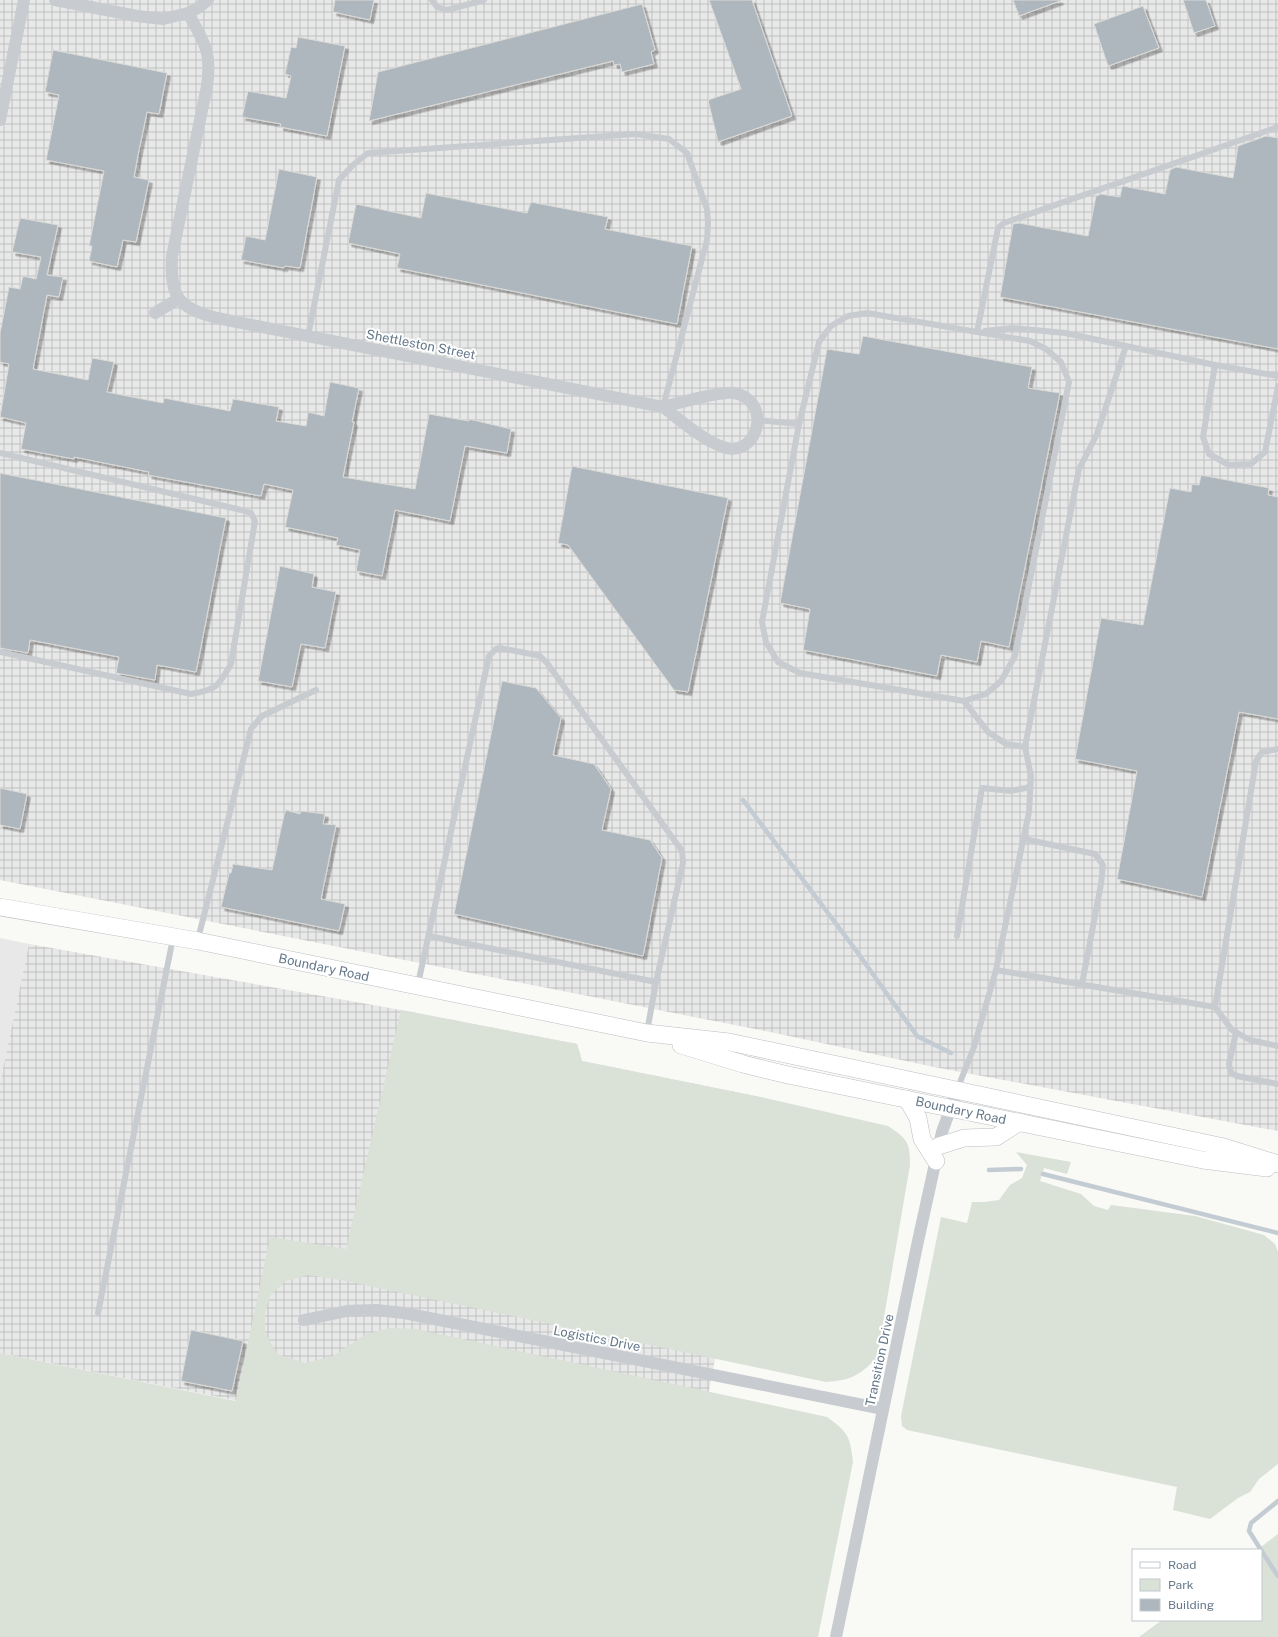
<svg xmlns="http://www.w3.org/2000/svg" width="1278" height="1637" viewBox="0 0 1278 1637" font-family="'Public Sans',sans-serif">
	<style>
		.built { fill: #e7e8e7 }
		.industrial { fill: url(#industrial-grid) }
		.green { fill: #dae1d7 }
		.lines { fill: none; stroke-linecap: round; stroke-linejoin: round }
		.stream { stroke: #c2ccd2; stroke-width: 4.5 }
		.building { fill: #afb7be; stroke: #dbdbd8; filter: url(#shadow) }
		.secondary-casing { stroke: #babfc4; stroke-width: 18 }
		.service { stroke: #c8ccd0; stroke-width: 6 }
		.minor { stroke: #c8ccd0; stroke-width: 12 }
		.secondary { stroke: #fff; stroke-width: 17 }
		.labels { text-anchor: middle; stroke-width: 4; stroke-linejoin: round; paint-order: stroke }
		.street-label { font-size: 13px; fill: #65788a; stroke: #fff }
	</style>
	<defs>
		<pattern id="industrial-grid" width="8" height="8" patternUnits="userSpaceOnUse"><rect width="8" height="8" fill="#e7e8e7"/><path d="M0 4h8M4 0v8" fill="none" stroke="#bfc1c1"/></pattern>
		<filter id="shadow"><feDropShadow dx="3.5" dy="3.5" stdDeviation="0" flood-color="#0004"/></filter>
	</defs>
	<rect width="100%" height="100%" fill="#f9f9f6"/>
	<polygon class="built" points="0,938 29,944 0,1083"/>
	<g class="industrial">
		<polygon points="0,0 1278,0 1278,1131 934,1067 770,1032 0,880"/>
		<polygon points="29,944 401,1010 577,1044 582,1061 765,1098 691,1485 259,1405 0,1353 0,1083"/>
	</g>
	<g class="green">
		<path d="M401 1010 577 1044 582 1061 765 1098 888 1126C907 1139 910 1141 910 1165L877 1358C858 1376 852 1380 826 1382L341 1280 308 1275 286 1281 270 1296 265 1313V1332L277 1354 305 1363 333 1356 366 1334 390 1328 416 1329 827 1417C848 1432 850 1436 853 1462L818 1637H0V1353L236 1401 270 1237 346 1249Z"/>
		<polygon points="1016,1152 1071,1162 1067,1174 1044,1168 1040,1181 1081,1194 1094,1206 1108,1210 1111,1205 1195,1216 1264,1235 1275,1244 1278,1252 1278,1464 1259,1479 1250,1492 1238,1498 1210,1519 1173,1510 1177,1487 907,1430 902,1426 901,1416 941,1217 967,1223 972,1202 985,1202 999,1200 1010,1185 1022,1178 1027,1165"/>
		<polygon points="1278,1534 1278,1637 1139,1637 1162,1620 1261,1620 1261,1550 1257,1550"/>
	</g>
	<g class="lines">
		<g class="stream">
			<polyline points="743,800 855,949 917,1036 951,1053"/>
			<polyline points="989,1170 1021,1169"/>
			<polyline points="1043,1174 1278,1233"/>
			<polyline points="1261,1550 1249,1531 1251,1523 1278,1501"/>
			<polyline points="1261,1550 1278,1576"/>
		</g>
	</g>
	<g class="building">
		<polygon points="335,0 374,0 370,20 333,12"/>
		<polygon points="709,0 752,0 792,116 718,142 708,100 741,89"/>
		<polygon points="1013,0 1060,0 1060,1 1019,16"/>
		<polygon points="1183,0 1206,0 1215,26 1194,33"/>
		<polygon points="642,4 655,50 651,52 654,64 622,72 620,64 614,65 613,61 369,121 378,72"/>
		<polygon points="1143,6 1159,48 1108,66 1094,24"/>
		<polygon points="298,37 345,46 327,136 280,127 281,124 242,117 248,91 286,98 291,76 285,74 291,47 296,48"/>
		<polygon points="53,50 167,73 159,114 147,112 138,155 134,177 149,180 136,242 123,240 117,267 89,261 92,246 89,246 104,171 46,160 59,95 45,92"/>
		<polygon points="1266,136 1278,138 1278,349 1000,297 1013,224 1019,223 1088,236 1096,196 1101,194 1120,197 1122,187 1123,186 1165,194 1170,170 1176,167 1233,178 1238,146"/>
		<polygon points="279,169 317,177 300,268 285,266 284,268 241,260 246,236 265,240"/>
		<polygon points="426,193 527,213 531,202 608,217 605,229 692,246 677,324 397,268 400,254 348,243 356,204 421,218"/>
		<polygon points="20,218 58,225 47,275 63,277 59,297 47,295 33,369 88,380 92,358 114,362 107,392 163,403 164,398 230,411 233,399 279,407 276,421 306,426 308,412 324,416 330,382 359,388 352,422 354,422 343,477 415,489 429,414 469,421 469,419 511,429 507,453 465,446 450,521 395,510 382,576 356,571 360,550 336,545 338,538 285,527 293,490 264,484 261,496 148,475 149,472 74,457 74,459 21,449 26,423 0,417 9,364 0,362 0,333 9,287 20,289 23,276 36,279 41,257 12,252"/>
		<polygon points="863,336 1032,367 1028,388 1060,393 1009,647 981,641 977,662 941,655 937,676 803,650 810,609 780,603 827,349 859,354"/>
		<polygon points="572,466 728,498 688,692 674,690 568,545 558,543"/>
		<polygon points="0,473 226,518 196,672 157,665 155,680 116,673 119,657 30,640 28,653 0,648"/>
		<polygon points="1201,475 1269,488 1268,495 1278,497 1278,719 1239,712 1202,897 1117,879 1137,771 1075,759 1101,618 1143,625 1170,488 1191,492 1192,484 1199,485"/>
		<polygon points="280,566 314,574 312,587 336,592 325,648 301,644 292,687 258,681"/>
		<polygon points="502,681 536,688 561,718 553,755 594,764 611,789 602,830 650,840 662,858 643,956 454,914"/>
		<polygon points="0,788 27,794 20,829 0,825"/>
		<polygon points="286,810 300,814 301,811 325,814 323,824 336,825 321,899 345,904 339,931 221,907 229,873 231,873 233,864 272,870 284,815"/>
		<polygon points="191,1330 243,1341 232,1391 181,1381"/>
	</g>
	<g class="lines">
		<g class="secondary-casing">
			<g id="secondary">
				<polyline points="0,907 198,941 647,1033 729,1042 1224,1147 1278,1164"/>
				<polyline points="681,1045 743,1064 788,1075 1203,1160 1267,1168"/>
				<polyline points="907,1099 918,1118 922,1139 936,1161"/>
				<polyline points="939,1146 964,1138 996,1137 1020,1122"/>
			</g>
		</g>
		<g class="service">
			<polyline points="432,0 437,7 447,10 484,0"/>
			<polygon points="867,313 1030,341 1046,349 1061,362 1069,382 1015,656 1001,681 986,694 964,701 800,673 778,662 766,642 762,622 799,424 819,342 831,326 848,316"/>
			<polyline points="985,331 1013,328 1065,333 1215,365 1278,376"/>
			<polyline points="977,332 998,228 1004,223 1278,127"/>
			<polyline points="308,336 339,180 353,165 368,153 635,134 669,139 687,153 707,209 708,223 707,240 663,407"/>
			<polyline points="1215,365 1203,437 1209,454 1229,465 1251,464 1265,452 1278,386"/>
			<polyline points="758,420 799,424"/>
			<path d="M0 453 241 510 251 513 255 521 231 664C218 686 217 690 191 694L0 652"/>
			<polyline points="964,701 988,732 1006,744 1025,747"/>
			<polyline points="1024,839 1095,854 1103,865 1101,884 1082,984"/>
			<polyline points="429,936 656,982"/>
			<polyline points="957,936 982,788 1011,791 1030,787"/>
			<polyline points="198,939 251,729 262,716 316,690"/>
			<polyline points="996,970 1215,1007 1232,1030 1250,1040 1278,1046"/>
			<polyline points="418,984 489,656 496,649 500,648 536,655 540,656 547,663 682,851 683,863 656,982 647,1032"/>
			<polyline points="1215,1007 1256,761 1262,752 1278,749"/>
			<polyline points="1236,1032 1229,1064 1231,1073 1237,1076 1278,1084"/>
			<polyline points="957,1090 974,1047 996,970 1029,812 1031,776 1025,747 1079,469 1097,434 1126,346"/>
			<polyline points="98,1313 173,938"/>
		</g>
		<g class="minor">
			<polyline points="55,0 137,16 163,19 188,13 198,8 208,0"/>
			<path d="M188 13C204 42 212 51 207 86L172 256C170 296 177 308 217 318L663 407C679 403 720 391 734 393 773 400 759 459 723 447 704 441 679 419 663 407"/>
			<polyline points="0,120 24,0"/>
			<polyline points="155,313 178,299"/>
			<polyline points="304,1320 347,1311 376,1310 404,1313 883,1409"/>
			<polyline points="836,1637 918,1241 942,1132 957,1091"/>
		</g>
		<use href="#secondary" class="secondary"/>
	</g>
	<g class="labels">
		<g class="street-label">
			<text transform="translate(421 344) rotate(11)" y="5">Shettleston Street</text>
			<text transform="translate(324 967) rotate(12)" y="5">Boundary Road</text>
			<text transform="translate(961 1110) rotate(12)" y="5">Boundary Road</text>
			<text transform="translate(597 1338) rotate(11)" y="5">Logistics Drive</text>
			<text transform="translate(879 1360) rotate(-78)" y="5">Transition Drive</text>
		</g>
	</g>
	<rect x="1132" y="1549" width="130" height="72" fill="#ffffff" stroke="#c1c9d0"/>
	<rect x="1140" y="1562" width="20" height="6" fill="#ffffff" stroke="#c1c9d0"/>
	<text x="1168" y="1569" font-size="12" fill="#65788a">Road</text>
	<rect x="1140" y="1579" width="20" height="12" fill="#dae1d7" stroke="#c1c9d0"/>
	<text x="1168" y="1589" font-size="12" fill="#65788a">Park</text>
	<rect x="1140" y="1599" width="20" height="12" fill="#afb7be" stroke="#c1c9d0"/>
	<text x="1168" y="1609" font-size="12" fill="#65788a">Building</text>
</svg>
